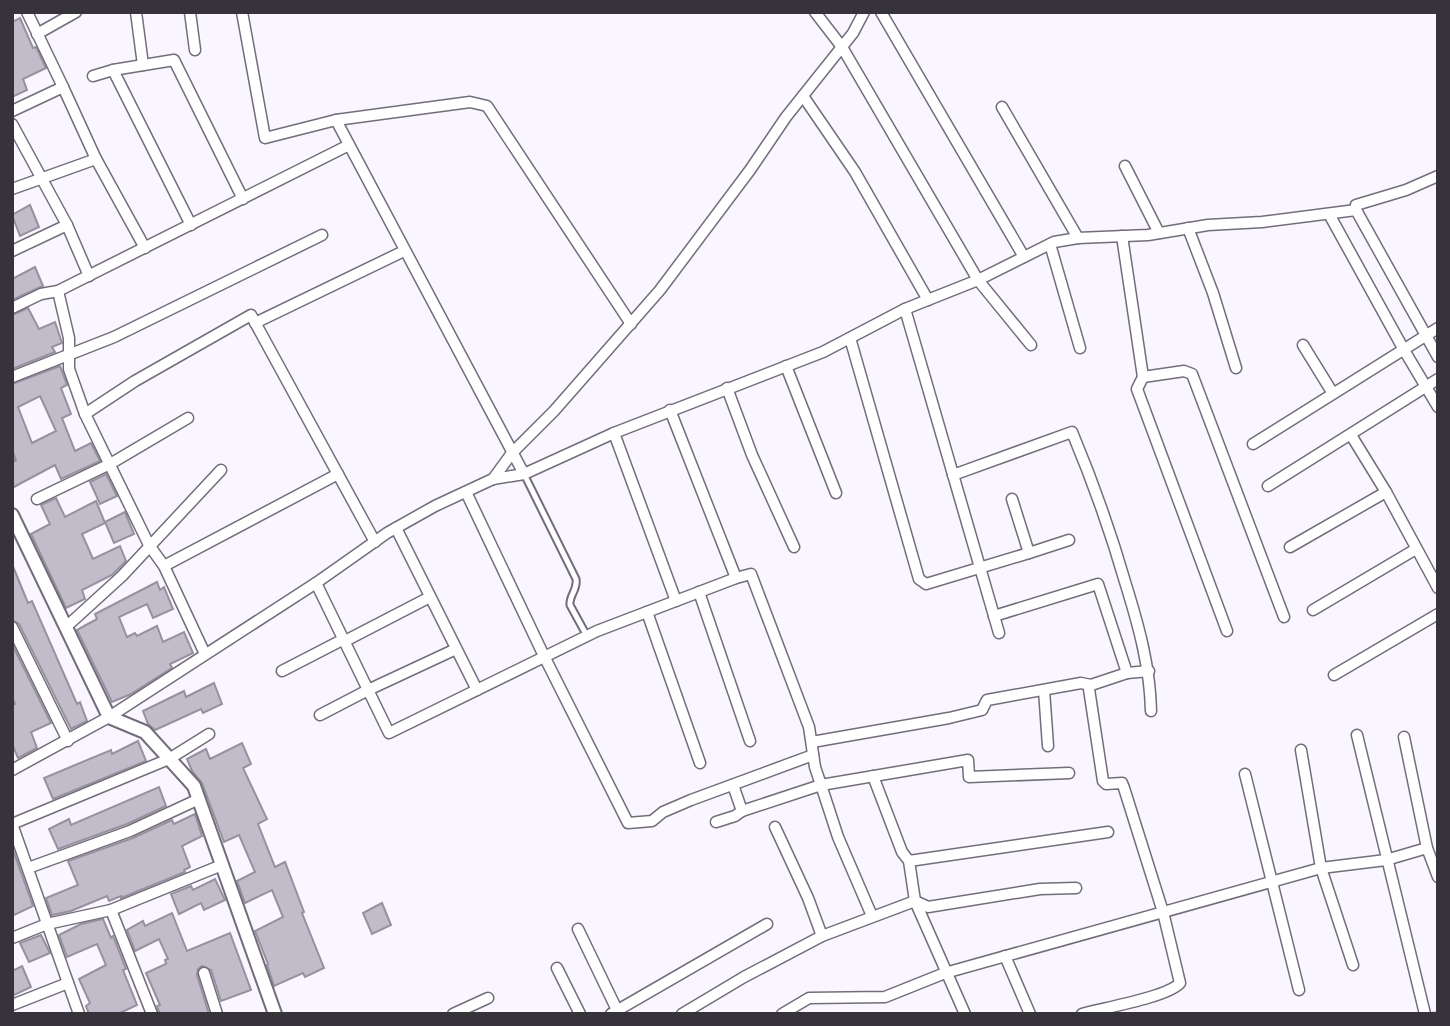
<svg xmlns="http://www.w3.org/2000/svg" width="1450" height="1026" viewBox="0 0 1450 1026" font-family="'Nunito Sans',sans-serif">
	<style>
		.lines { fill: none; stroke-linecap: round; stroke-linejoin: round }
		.stream { stroke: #e1d4f5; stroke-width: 3.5 }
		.building { fill: #c1bbca; stroke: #97919f; stroke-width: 2; fill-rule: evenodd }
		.service-casing { stroke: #736d7b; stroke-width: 9 }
		.minor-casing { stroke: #736d7b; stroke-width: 13 }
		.tertiary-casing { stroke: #736d7b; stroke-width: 16 }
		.service { stroke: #fff; stroke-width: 5 }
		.minor { stroke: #fff; stroke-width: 10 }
		.tertiary { stroke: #fff; stroke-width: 12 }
	</style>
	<rect width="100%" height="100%" fill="#f9f6ff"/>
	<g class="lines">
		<polyline class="stream" points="1426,1014 1438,1012"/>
	</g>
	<g class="building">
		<polygon points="20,18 33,48 36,47 46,68 23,79 27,90 12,97 12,22"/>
		<polygon points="30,205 39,227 20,236 12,215"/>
		<polygon points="35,267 43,286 12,300 12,279"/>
		<polygon points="28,308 39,329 55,322 62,343 52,347 55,352 12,369 12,315"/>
		<path d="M60 366 67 385 61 388 71 414 62 418 75 451 91 443 100 461 61 479 55 465 12 488V457L15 461 16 460 12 450V384ZM40 396 56 431 32 443 18 407Z"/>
		<polygon points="106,474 117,496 100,504 90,482"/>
		<polygon points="56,498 65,517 96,501 105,523 82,534 93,559 120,546 126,561 112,575 82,590 85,599 66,608 31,534 50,524 41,505"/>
		<polygon points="125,512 134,534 114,543 105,522"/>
		<polygon points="12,564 28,603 32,601 77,704 80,702 87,721 71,729 19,624 12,620"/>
		<polygon points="157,582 160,590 164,587 173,609 153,618 147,604 119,617 127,637 135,633 137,636 157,626 163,642 184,632 193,653 170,664 172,668 131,694 112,702 77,630 97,619 95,614"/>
		<polygon points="12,644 51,723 31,732 37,748 18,758 12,744 12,706 15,704 12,697"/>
		<polygon points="214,683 222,704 203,713 201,709 155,730 148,724 143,711 184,691 186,697"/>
		<polygon points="138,741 146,761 53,799 44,778 111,750 112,754"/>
		<polygon points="242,743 251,764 243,768 267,819 258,824 275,867 285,862 304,912 302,913 324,968 305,977 303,973 274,986 267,965 268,964 255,931 283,917 272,890 245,903 237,881 255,872 239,835 224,842 202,783 192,771 187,759 206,749 210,759"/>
		<polygon points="159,787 166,806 127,824 58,849 49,829 69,819 71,825"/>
		<polygon points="195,814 202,836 182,846 190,867 184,870 185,872 121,898 121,896 109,901 107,896 71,911 52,915 46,898 78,885 68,861 133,838 172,820 174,824"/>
		<polygon points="12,847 33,906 12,916"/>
		<polygon points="215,879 225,900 204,910 201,903 179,914 171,894 191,886 193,890"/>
		<polygon points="382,903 391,925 372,934 363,913"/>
		<polygon points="172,913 187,951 230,933 251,990 221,1001 211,970 202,966 198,969 197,975 209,1014 160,1014 157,1006 160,1005 146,973 166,964 165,960 168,959 159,939 135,951 127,930 143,921 145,926"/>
		<polygon points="103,919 111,938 113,936 126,969 123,970 137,1005 118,1014 89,1014 86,1006 90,1003 79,979 106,965 97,944 67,957 59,935 81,924"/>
		<polygon points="41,935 50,953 29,962 20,943"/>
		<polygon points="22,966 31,987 12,996 12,971"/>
	</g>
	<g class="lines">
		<g class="service-casing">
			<path id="service" d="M524 474 576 579C578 590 569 595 570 605L587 636"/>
		</g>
		<g class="minor-casing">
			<g id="minor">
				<polyline points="27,12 63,87"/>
				<polyline points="136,12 143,65"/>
				<polyline points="190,12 195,50"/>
				<polyline points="242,12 265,138 336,120 470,102 487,106 631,324"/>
				<polyline points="815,12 842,47 978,280 1031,345"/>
				<polyline points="881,12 1024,257"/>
				<polyline points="37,34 76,12"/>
				<polyline points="93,76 113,70"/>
				<polyline points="803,96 855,172 928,300"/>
				<polyline points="1002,107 1078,238"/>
				<polyline points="12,111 63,87 96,159"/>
				<polyline points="336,120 524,474 614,433 823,352 905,309 978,280 1054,242 1078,238 1148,235 1208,225 1262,222 1356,210"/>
				<polyline points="12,124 67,225 89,276"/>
				<polyline points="1125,166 1159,233"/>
				<polyline points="1438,176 1406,190 1356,205 1356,210 1438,357"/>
				<polyline points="12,189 96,159 145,248"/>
				<polyline points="1329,214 1404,350 1438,407"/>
				<polyline points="191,225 113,70 174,60 243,199"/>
				<polyline points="1188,228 1213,293 1236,368"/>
				<polyline points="1122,236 1143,377 1137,389 1227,631"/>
				<polyline points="1050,244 1080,348"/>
				<polyline points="12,251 67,225"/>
				<polyline points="58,291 69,338 69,369 85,414 149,545 164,566 205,654"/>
				<polyline points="12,308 41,294 58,291 349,145"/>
				<polyline points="905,309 999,633"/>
				<polyline points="255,323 404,251"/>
				<polyline points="850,338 919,579 926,584 1029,553 1012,499"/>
				<polyline points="1303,345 1332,392"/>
				<polyline points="786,366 836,493"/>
				<polyline points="12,377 114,337 322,235"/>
				<polyline points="1143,377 1184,371 1192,374 1284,617"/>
				<polyline points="727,388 752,455 794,547"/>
				<polyline points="85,414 135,381 251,315 375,542"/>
				<polyline points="614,433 676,601"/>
				<polyline points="1351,435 1386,492 1438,588"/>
				<polyline points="1253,444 1438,328"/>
				<path d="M953 475 1072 432C1093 482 1111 533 1126 585 1139 627 1150 667 1151 711"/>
				<polyline points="493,479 524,474"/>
				<polyline points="1268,486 1438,379"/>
				<polyline points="466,492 544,656 628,823 652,821 663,812 691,800 813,755"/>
				<polyline points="37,499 110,464 188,418"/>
				<polyline points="396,528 477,690"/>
				<polyline points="1290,547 1386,492"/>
				<polyline points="1029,553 1069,540"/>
				<polyline points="164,566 338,474"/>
				<polyline points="736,578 751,574 809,727 815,767 821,785 968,760 969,777 1069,773"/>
				<polyline points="316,583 389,733 597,631 736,578 670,410"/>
				<polyline points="699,592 750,741"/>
				<polyline points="1313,610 1416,549"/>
				<polyline points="647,612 700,763"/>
				<polyline points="994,616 1098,584 1127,673"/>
				<polyline points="12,627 68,741"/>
				<polyline points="66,627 122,576 221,470"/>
				<polyline points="345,641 430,597"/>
				<polyline points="282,671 344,639"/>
				<polyline points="1334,675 1438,614"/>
				<polyline points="1044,690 1048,746"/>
				<polyline points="320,715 368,690 456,649"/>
				<polyline points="1357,735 1425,1014"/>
				<polyline points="1404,737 1427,848 1438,877"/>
				<polyline points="812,742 949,718 982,710 987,700 1081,683 1091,685 1127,673 1149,671"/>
				<polyline points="1301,750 1321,868 1353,965"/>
				<polyline points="12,770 109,717 316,583 387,533 435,506 493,479 512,453 554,411 660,290 750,170 786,117 853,33 864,12"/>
				<polyline points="1245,774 1299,990"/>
				<polyline points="873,776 902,852 909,861 915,901 965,1014"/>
				<polyline points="733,785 742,811 821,785 838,837 872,916"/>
				<polyline points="716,822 735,816 742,811"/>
				<polyline points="12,824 169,759 209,734"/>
				<polyline points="12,824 79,1014"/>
				<polyline points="775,827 808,898 822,936"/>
				<polyline points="909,861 1108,832"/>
				<polyline points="28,868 130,831 199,799"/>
				<polyline points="111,910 152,1014"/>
				<polyline points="578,929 617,1010"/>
				<polyline points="12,938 47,924 111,910 222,865"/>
				<polyline points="1005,956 1030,1014"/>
				<polyline points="557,968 580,1014"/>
				<polyline points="204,973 217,1014"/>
				<polyline points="12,1005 68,983"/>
				<polyline points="453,1014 488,998"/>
				<polyline points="611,1014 767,924"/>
				<polyline points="682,1014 744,977 822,936 915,901 928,907 1040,889 1076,888"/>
				<polyline points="782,1014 809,998 885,997 945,973 1321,868 1386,860 1427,848"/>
				<path d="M1082 1014C1103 1008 1168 997 1180 983L1163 912 1124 788 1122 783 1106 784 1103 781 1089 689 1091 685"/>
			</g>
		</g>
		<g class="tertiary-casing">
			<polyline id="tertiary" points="12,515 109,717 145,732 194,786 275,1014"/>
		</g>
		<use href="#service" class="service"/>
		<use href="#minor" class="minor"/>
		<use href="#tertiary" class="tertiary"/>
	</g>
	<rect width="1450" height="1026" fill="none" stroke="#36343a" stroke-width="28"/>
</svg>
